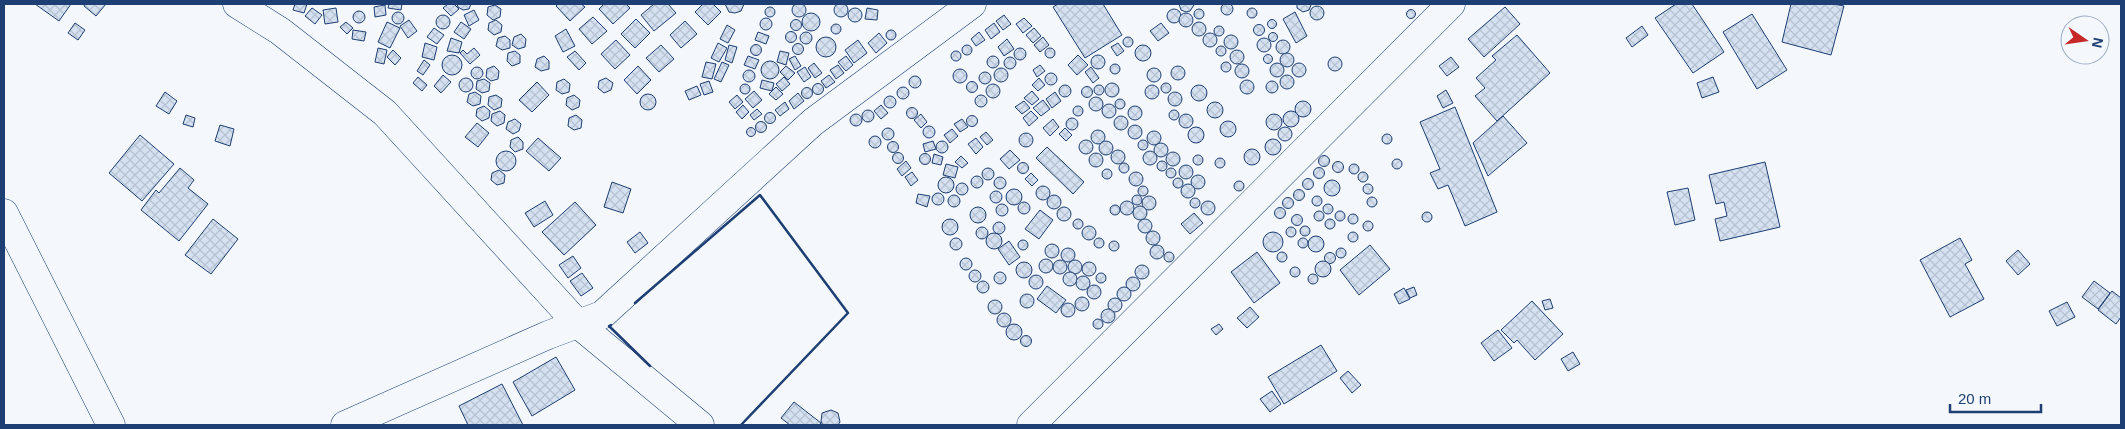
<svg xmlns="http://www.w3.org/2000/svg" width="2125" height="429" viewBox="0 0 2125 429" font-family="Arial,sans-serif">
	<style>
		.building { fill: url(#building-cross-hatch); stroke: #1d3f73 }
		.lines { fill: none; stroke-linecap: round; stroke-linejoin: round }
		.street-casing { stroke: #1d3f73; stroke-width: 29 }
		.street { stroke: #f4f7fb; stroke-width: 28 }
		.wall { stroke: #1d3f73; stroke-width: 2.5 }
	</style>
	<defs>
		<pattern id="building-cross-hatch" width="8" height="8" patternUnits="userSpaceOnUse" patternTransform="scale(1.25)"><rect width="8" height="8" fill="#d5e0f0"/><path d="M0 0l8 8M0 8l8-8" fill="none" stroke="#b6c1d1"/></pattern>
	</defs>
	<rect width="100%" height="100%" fill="#f4f7fb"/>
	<g class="building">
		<circle cx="799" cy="10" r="7"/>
		<circle cx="841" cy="10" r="7"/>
		<circle cx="1227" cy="9" r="6"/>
		<polygon points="35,4 71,4 59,21"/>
		<polygon points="85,4 106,4 96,16 84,6"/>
		<polygon points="295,4 307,4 304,13 293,10"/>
		<polygon points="389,4 402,4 401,10 388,8"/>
		<polygon points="448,4 454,4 459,9 451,16 443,8"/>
		<polygon points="457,4 471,4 469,9 463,10 458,7"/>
		<polygon points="558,4 581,4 585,7 570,21 556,6"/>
		<polygon points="604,4 626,4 630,8 613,24 599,9"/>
		<polygon points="654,4 668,4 676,13 654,31 641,15"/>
		<polygon points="703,4 713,4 721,12 708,25 695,12"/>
		<polygon points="725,4 744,4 741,11 735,13 729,12"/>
		<polygon points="1058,4 1103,4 1122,35 1085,58 1053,7"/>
		<polygon points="1179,4 1194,4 1194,5 1190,11 1186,12 1181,10"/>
		<polygon points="1297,4 1311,4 1311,5 1309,10 1303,12 1297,8"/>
		<polygon points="1676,4 1692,4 1724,52 1693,73 1655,18"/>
		<polygon points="1791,4 1833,4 1844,6 1831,55 1782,42"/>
		<polygon points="385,5 386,15 375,17 374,7"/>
		<polygon points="495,5 501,9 500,17 493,20 487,15 488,7"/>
		<circle cx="1317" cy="13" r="7"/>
		<polygon points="1505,7 1520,24 1484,57 1468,39"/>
		<circle cx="770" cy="12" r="5"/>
		<polygon points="312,8 322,15 315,24 305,16"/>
		<polygon points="336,8 338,22 325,24 323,10"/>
		<polygon points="867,8 878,10 877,20 865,19"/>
		<circle cx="855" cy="15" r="7"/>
		<circle cx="1252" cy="13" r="5"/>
		<circle cx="1199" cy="14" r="5"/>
		<circle cx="1174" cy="16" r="7"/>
		<circle cx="1411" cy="14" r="4.5"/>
		<polygon points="474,10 479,20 469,26 464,15"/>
		<circle cx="359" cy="17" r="6"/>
		<polygon points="1295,12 1307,36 1296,43 1283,19"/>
		<circle cx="398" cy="18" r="6"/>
		<circle cx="811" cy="22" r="9"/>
		<circle cx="1186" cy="20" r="7"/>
		<polygon points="1752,14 1787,70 1757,89 1723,32"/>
		<polygon points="1004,15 1011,24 1003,30 996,21"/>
		<circle cx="443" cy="22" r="7"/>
		<polygon points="593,17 607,31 592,44 579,29"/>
		<circle cx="766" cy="24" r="6"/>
		<polygon points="1024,18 1032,26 1023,33 1016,24"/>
		<polygon points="636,19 650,33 635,48 621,34"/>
		<circle cx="1272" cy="24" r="4.5"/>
		<circle cx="796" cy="25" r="5.5"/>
		<polygon points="409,20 417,31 408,38 400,26"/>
		<polygon points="496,20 502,25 501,32 494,35 488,30 489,23"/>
		<polygon points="685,21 697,34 681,48 670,35"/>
		<polygon points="346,22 353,28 347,34 340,27"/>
		<polygon points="387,22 400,28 390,48 378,42"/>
		<polygon points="461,22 471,29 464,39 454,32"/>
		<circle cx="1199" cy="29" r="7"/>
		<polygon points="75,23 85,30 78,40 68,33"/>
		<polygon points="994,23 1000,32 991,39 985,30"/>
		<polygon points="1161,23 1169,33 1158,41 1150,31"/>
		<circle cx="836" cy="29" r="5"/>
		<circle cx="1259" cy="30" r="5.5"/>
		<polygon points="727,25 735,30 728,43 720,39"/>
		<polygon points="1642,26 1648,35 1632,47 1626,38"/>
		<circle cx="1219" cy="31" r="5"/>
		<polygon points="434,28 444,35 437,44 427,37"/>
		<polygon points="1034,28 1041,36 1033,43 1026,35"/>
		<polygon points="566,29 575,46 563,52 555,36"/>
		<circle cx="891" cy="35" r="5"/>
		<polygon points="353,30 366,32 364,41 352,39"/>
		<circle cx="791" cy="37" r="5.5"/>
		<circle cx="806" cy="38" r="6"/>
		<polygon points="758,32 769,36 766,44 755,40"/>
		<polygon points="979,32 985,40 976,46 971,39"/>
		<circle cx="1273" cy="37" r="4.5"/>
		<polygon points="879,33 887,43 876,53 868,43"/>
		<circle cx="1210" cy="40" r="7"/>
		<polygon points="521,34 526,39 525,47 518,49 512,45 514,37"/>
		<polygon points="1517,35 1550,73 1497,121 1475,96 1485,88 1476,78 1496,60 1492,56"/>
		<circle cx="1231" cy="42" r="7"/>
		<polygon points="505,36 510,40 510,48 502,50 496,46 498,38"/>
		<circle cx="826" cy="47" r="10"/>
		<polygon points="1043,37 1049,45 1040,52 1034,45"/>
		<circle cx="1128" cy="42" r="5"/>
		<polygon points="451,38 462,42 459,53 447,51"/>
		<circle cx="1264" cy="45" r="7"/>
		<polygon points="1007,39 1014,49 1004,56 998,47"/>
		<polygon points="616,40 630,55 615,69 601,54"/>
		<polygon points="858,40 867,53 854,63 845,50"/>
		<circle cx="1283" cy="47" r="7"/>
		<polygon points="425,43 437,47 434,60 422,57"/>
		<polygon points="718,43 727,48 719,62 711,58"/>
		<polygon points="1118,43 1124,51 1117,56 1111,47"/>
		<circle cx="798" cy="49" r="5.5"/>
		<circle cx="756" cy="50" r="5.5"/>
		<polygon points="661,45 674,59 659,72 646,58"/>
		<polygon points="729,45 737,47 732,63 725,60"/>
		<circle cx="967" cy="50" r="5"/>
		<circle cx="1143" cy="53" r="8"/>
		<circle cx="1221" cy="51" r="5"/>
		<circle cx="1020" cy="54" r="6"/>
		<polygon points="378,48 387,50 384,64 375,62"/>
		<polygon points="474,48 480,55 470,64 460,53 463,50 467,54"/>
		<circle cx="1050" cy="53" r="5"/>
		<polygon points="393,50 401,58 395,65 387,57"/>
		<circle cx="1237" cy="57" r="7"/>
		<polygon points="515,51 520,55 520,63 512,66 507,61 508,53"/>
		<polygon points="575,51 586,63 579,70 567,57"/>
		<polygon points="780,51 789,53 786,65 777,62"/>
		<circle cx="956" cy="56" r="5"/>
		<circle cx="1287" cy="60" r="7"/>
		<circle cx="1268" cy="59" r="4.5"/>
		<polygon points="1078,55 1088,65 1077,75 1068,65"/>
		<circle cx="452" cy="65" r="10"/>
		<circle cx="1098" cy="62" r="7"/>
		<circle cx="993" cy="62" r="6"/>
		<polygon points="544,56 549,61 549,69 541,71 535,67 537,59"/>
		<polygon points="748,56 759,60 755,69 744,65"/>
		<polygon points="795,56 801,66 795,70 789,59"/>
		<polygon points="846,56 853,65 846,71 838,62"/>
		<polygon points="1451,57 1459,67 1447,76 1439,66"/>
		<circle cx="1010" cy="63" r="6"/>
		<circle cx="1335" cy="64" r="7"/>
		<polygon points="424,60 430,65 423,75 417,71"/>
		<circle cx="770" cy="70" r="9"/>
		<polygon points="706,62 716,64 712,79 702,77"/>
		<polygon points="722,62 729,65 721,82 714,79"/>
		<circle cx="1226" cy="67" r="5"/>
		<polygon points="814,63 822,73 815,78 808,68"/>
		<circle cx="1277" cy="70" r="7"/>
		<circle cx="1299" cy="70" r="7"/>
		<circle cx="1115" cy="69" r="5"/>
		<circle cx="1242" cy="71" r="7"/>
		<polygon points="838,65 844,73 836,79 830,70"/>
		<polygon points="1040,65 1045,71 1037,77 1033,70"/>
		<polygon points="494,66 499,71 498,79 491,81 486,77 487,69"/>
		<polygon points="638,66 651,80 637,94 624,80"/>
		<polygon points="786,66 795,73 788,80 780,72"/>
		<circle cx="1178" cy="73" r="7"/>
		<polygon points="805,67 811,77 804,82 797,72"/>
		<polygon points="1091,67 1099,78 1093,83 1085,72"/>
		<circle cx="477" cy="73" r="6"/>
		<circle cx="1154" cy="75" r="7"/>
		<circle cx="1001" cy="75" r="7"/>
		<circle cx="960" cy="76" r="7"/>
		<circle cx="749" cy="76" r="6"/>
		<circle cx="985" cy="78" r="6"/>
		<circle cx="1051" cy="79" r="6"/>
		<polygon points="443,75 451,82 441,93 434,86"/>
		<polygon points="829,75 835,82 826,88 821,81"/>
		<circle cx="1287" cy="82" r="7"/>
		<circle cx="915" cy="82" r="6"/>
		<polygon points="418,77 427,85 422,91 413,83"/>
		<polygon points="784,77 790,84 782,91 776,84"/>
		<polygon points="1713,77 1719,92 1702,98 1697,83"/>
		<polygon points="606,78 613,83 611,90 604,93 598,88 599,81"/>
		<polygon points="1039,78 1045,85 1038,91 1032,85"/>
		<circle cx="466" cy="85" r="7"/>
		<polygon points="484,79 490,83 489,91 482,93 476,89 477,81"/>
		<polygon points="564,79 570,84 569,92 562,94 556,90 557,82"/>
		<polygon points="762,80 774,83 772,91 760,88"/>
		<circle cx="1247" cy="87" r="7"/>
		<circle cx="1272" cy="87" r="6"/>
		<polygon points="709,81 713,92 704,95 700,84"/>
		<circle cx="972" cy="87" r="5.5"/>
		<polygon points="537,82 549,95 532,112 519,100"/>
		<circle cx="1166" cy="88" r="5"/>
		<circle cx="1112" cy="90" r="7"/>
		<circle cx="818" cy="89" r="5.5"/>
		<circle cx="993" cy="91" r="7"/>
		<circle cx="745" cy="89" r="5"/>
		<circle cx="1065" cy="91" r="6"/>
		<circle cx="1099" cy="90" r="5"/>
		<circle cx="1152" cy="92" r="7"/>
		<circle cx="1199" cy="93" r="8"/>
		<polygon points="697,86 701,95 689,100 685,91"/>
		<circle cx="1087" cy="92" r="5.5"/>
		<circle cx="903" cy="93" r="6"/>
		<polygon points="776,87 783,94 776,100 769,94"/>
		<circle cx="807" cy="93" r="5.5"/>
		<polygon points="1446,90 1453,103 1443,108 1437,96"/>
		<polygon points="754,91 762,100 753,108 745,99"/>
		<polygon points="1032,91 1039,99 1032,105 1024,98"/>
		<polygon points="165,92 177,101 169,114 156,106"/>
		<polygon points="475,92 481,96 480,104 473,106 467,102 469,94"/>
		<polygon points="1055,92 1061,101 1052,108 1046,99"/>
		<circle cx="1175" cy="99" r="7"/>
		<polygon points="798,93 804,101 794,109 789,101"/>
		<circle cx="648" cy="102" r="8"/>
		<polygon points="496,95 502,99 501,107 494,110 488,105 489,97"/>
		<polygon points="574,95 580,100 579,107 572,110 566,105 567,98"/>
		<polygon points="737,95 743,102 735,109 729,102"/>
		<circle cx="981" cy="101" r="6"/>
		<circle cx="890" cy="102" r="6"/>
		<circle cx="1096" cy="104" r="7"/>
		<circle cx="1120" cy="104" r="5"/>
		<polygon points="1043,100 1050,109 1041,116 1033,108"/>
		<polygon points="1024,101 1030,108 1022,114 1015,107"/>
		<circle cx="1303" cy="109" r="8"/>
		<polygon points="785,102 789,109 780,116 775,110"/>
		<circle cx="1215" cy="110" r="8"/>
		<circle cx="1109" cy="111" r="7"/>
		<polygon points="743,105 749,112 742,119 736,112"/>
		<polygon points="881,105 888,113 881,119 874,111"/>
		<polygon points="484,106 490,111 489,118 482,121 476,116 477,109"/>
		<circle cx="1078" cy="111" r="5"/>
		<circle cx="1135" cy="113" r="7"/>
		<polygon points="1455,107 1497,212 1465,226 1448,185 1438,189 1430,173 1440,169 1420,122"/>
		<circle cx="912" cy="113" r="5.5"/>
		<polygon points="757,109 762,114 754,120 750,115"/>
		<circle cx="868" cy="116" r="6"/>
		<circle cx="1174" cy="115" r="5"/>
		<polygon points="500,111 505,115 504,123 497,126 491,121 492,114"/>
		<polygon points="1031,111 1038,118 1029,126 1023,118"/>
		<circle cx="1291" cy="119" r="8"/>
		<circle cx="770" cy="118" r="5.5"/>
		<circle cx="856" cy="120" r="6"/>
		<polygon points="921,114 927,122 921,128 914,120"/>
		<circle cx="1186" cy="121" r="7"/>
		<circle cx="1274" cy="122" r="8"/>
		<polygon points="186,115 195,118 193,127 183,124"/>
		<polygon points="576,115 582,120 581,128 574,130 568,126 569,118"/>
		<circle cx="972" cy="121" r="5.5"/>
		<polygon points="1503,116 1527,143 1488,176 1473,143"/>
		<circle cx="1121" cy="123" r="7"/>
		<circle cx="1072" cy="124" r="6"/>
		<polygon points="515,119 521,124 519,131 513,134 506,129 508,122"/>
		<polygon points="962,119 968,127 960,132 954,124"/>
		<polygon points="1053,119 1059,127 1050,136 1043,128"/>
		<circle cx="1228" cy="129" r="8"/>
		<circle cx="761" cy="127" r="5.5"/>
		<polygon points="477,123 489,133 478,147 465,137"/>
		<polygon points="220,125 234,129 230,146 215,141"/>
		<circle cx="1135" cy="132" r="7"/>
		<circle cx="929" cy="132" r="6"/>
		<circle cx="1285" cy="134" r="7"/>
		<circle cx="1196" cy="135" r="8"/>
		<circle cx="751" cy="132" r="4.5"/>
		<circle cx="888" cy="134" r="6"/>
		<polygon points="1065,128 1072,135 1066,141 1059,134"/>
		<polygon points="952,129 958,136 950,143 944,135"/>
		<circle cx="1098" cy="137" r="7"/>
		<circle cx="1154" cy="138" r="7"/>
		<polygon points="986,132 993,140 987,145 980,137"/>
		<circle cx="1026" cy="140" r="7"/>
		<circle cx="1387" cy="139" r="5"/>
		<polygon points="140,135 174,164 142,201 109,173"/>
		<circle cx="875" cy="142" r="6"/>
		<polygon points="518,137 523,142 523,149 515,152 510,147 511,140"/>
		<polygon points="538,138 561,158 549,171 526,151"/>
		<polygon points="976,138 983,147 976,154 968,144"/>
		<circle cx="1273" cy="147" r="8"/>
		<circle cx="1086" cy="147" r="7"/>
		<circle cx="1143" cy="145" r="5"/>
		<circle cx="942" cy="147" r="6"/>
		<polygon points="933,141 936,149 925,152 923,144"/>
		<circle cx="1106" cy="148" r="7"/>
		<circle cx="893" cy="147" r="5.5"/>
		<circle cx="1161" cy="150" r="7"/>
		<polygon points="1047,147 1084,182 1073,194 1036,158"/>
		<circle cx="1252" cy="157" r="8"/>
		<polygon points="1010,150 1020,160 1009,169 1000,159"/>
		<circle cx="1118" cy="157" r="7"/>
		<circle cx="506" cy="161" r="10"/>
		<circle cx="1150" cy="158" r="7"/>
		<circle cx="1173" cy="159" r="7"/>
		<circle cx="898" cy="158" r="5.5"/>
		<circle cx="1096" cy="160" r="7"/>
		<circle cx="925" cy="159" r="5.5"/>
		<polygon points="934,154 943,157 941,165 932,163"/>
		<circle cx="1198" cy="160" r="5"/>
		<circle cx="1324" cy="161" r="5.5"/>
		<polygon points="961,156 968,163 962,168 955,162"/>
		<circle cx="1220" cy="163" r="5"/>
		<circle cx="1397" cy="164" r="5"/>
		<polygon points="906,161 911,168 902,176 897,169"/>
		<circle cx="1162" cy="166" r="5"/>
		<circle cx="1338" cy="167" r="5.5"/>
		<polygon points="1765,162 1780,227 1720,241 1715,219 1727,216 1724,202 1716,204 1709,175"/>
		<circle cx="1023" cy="168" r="5.5"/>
		<circle cx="1124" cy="168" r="5"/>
		<polygon points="946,164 958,167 955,178 943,175"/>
		<circle cx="1354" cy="169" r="5"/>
		<circle cx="1186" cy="172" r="7"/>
		<circle cx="1319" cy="173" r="5.5"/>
		<circle cx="988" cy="174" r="6"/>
		<polygon points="180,168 194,180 188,188 208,204 179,241 141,210 156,190 159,193"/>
		<circle cx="1171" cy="173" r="5"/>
		<circle cx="1107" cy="174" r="5"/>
		<polygon points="499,170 505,175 504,183 497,185 491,180 492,173"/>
		<polygon points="912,172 918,180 911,186 905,177"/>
		<circle cx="1363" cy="177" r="5"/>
		<circle cx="1136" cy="179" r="7"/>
		<polygon points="1031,173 1038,180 1032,186 1025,179"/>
		<circle cx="1198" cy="182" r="7"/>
		<circle cx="977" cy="182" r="6"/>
		<circle cx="946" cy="185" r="8"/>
		<circle cx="1000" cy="183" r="6"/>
		<circle cx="1178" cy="183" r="5"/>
		<circle cx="1308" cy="184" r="5.5"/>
		<circle cx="1332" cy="188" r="8"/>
		<circle cx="1239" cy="186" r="5"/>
		<polygon points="612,182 631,189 623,213 604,207"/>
		<circle cx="962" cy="189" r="6"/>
		<circle cx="1368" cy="189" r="5"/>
		<circle cx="1188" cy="191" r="7"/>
		<circle cx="1143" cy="191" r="5"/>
		<circle cx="1043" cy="193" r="7"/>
		<polygon points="1688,188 1695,220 1675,225 1667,192"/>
		<circle cx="1014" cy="197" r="8"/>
		<circle cx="1299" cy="195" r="5.5"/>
		<circle cx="996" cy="197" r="6"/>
		<circle cx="938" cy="199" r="6"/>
		<polygon points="918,194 930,196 927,207 916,203"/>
		<circle cx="954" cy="201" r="6"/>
		<circle cx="1137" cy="200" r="5"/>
		<circle cx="1054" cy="202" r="7"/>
		<circle cx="1317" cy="201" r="5"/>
		<circle cx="1149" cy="203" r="7"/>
		<circle cx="1372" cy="202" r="5"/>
		<circle cx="1288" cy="203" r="5.5"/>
		<circle cx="1195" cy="203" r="5"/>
		<polygon points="545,201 553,215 534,227 525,213"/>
		<circle cx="1127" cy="208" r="7"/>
		<circle cx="1208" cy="208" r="7"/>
		<circle cx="1024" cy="208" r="6"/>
		<polygon points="575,202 596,225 564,255 542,232"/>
		<circle cx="1002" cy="210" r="6"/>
		<circle cx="1328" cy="209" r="5"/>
		<circle cx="1115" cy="210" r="5"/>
		<circle cx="1140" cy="213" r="7"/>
		<circle cx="978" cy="215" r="8"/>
		<circle cx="1064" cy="214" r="7"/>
		<circle cx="1280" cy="213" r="5.5"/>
		<polygon points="1040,210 1053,220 1039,239 1025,229"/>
		<circle cx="1340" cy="216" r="5"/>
		<circle cx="1319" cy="216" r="5"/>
		<circle cx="1427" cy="217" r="5"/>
		<polygon points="1194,213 1203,223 1190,234 1181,224"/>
		<circle cx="1353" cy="219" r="5"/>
		<circle cx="1297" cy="220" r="5.5"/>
		<circle cx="950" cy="227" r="8"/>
		<polygon points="213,219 238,239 211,274 185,255"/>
		<circle cx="1330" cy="224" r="5"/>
		<circle cx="1078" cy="224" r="5"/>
		<circle cx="1145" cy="226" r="7"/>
		<circle cx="1368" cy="226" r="5"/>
		<circle cx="999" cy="228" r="6"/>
		<circle cx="1305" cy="231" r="5"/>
		<circle cx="1089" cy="233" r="7"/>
		<circle cx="982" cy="233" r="6"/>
		<circle cx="1291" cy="232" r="5"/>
		<circle cx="1153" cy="238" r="7"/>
		<circle cx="1273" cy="242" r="10"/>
		<polygon points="640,232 648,243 635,253 627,242"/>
		<circle cx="1353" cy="237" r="5"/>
		<circle cx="994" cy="241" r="8"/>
		<circle cx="1316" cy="244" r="8"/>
		<circle cx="956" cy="244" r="6"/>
		<polygon points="1960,238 1972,260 1965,264 1984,299 1950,317 1920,260"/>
		<circle cx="1099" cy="243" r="5"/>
		<circle cx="1303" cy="243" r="5"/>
		<circle cx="1023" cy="245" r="5"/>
		<polygon points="1009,241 1020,257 1009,265 998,249"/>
		<circle cx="1114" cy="246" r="5"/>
		<circle cx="1052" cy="251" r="7"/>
		<polygon points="1370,245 1390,269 1359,295 1340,270"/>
		<circle cx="1157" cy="252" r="7"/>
		<circle cx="1341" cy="253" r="5"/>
		<circle cx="1068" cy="255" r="7"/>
		<polygon points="2018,250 2030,264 2018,275 2006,261"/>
		<polygon points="1257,252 1280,283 1254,303 1231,272"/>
		<circle cx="1169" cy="257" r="5"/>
		<circle cx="1282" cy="257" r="5"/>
		<circle cx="1330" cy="258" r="5.5"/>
		<polygon points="573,256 581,268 568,278 559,265"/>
		<circle cx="966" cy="264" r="6"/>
		<circle cx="1046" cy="266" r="7"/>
		<circle cx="1060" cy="267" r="7"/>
		<circle cx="1075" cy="267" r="7"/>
		<circle cx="1323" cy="269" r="8"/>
		<circle cx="1024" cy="270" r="8"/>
		<circle cx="1089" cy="269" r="7"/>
		<circle cx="1142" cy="272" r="7"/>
		<circle cx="1295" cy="272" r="5"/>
		<circle cx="975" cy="276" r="6"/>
		<circle cx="1000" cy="278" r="6"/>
		<circle cx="1070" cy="279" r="7"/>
		<polygon points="582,273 593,288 581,296 570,281"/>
		<circle cx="1101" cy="278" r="5"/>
		<circle cx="1313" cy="279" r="5"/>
		<circle cx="1036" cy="282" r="7"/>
		<circle cx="1083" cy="283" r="7"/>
		<circle cx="1133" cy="284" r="7"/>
		<circle cx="983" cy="287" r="6"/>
		<polygon points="2094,281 2110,293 2098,309 2082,297"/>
		<circle cx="1094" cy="292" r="7"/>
		<polygon points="1047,286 1066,300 1056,313 1037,299"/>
		<polygon points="1414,287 1417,295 1410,298 1406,290"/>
		<circle cx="1124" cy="294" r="7"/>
		<polygon points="1404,288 1410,299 1399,304 1394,294"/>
		<polygon points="2112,291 2121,298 2121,317 2116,324 2098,310"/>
		<circle cx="1027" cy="301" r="7"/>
		<circle cx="1082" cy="304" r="7"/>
		<circle cx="1115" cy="305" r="7"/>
		<polygon points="1550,299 1553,308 1545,310 1542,301"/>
		<circle cx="995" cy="307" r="7"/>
		<polygon points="1532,301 1563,334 1535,360 1517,340 1514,343 1501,330"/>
		<polygon points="2067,302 2075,317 2057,326 2049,311"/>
		<circle cx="1068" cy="310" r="7"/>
		<polygon points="1250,307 1259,317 1247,328 1237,318"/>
		<circle cx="1108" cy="316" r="7"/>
		<circle cx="1004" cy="320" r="7"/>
		<circle cx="1098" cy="324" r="5"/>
		<polygon points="1219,324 1223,329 1216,335 1211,329"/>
		<circle cx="1014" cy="332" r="8"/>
		<polygon points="1498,330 1512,348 1494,361 1481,343"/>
		<circle cx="1026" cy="341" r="5.5"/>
		<polygon points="1321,345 1337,371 1284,404 1268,377"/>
		<polygon points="1573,352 1580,364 1568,371 1561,359"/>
		<polygon points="556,357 575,390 532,416 513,382"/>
		<polygon points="1348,371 1361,385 1352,393 1340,378"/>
		<polygon points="502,384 523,425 468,425 459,406"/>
		<polygon points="1272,391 1281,404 1270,412 1260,399"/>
		<polygon points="794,402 821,423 819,425 790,425 781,418"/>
		<polygon points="831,410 838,413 840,422 838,425 823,425 821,422 822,413"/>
	</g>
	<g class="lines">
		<g class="street-casing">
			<g id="street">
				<polyline points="237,4 280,31 385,113 578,324 700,425"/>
				<polyline points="4,213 111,425"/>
				<polyline points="345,425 548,335 602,315 813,122 972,4"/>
				<polyline points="1031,425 1451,4"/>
			</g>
		</g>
		<use href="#street" class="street"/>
		<g class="wall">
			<polyline points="635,303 760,195 848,313 741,425"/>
			<polyline points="611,325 609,326 650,366"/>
		</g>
	</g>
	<rect width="2125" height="429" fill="none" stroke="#1d3f73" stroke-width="10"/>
	<g transform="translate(2085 40) rotate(103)"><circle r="24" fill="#f4f7fb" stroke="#9eadc5"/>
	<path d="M0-4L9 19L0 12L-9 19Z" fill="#c62828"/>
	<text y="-8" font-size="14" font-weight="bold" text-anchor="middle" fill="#1d3f73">N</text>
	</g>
	<path d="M1950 404v8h91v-8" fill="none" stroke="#1d3f73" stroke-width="2.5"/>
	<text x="1958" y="404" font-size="15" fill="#1d3f73" stroke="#f4f7fb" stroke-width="4" paint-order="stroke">20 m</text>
</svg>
